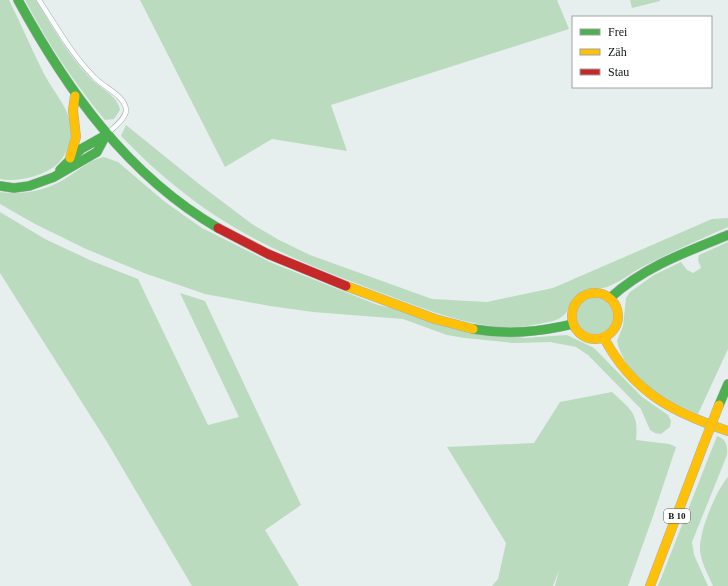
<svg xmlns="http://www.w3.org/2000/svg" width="728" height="586" viewBox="0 0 728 586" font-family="Georgia,serif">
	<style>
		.green { fill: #bbdbbf }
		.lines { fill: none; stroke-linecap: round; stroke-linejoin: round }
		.lane-casing { stroke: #aaafaf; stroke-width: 5.5 }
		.fast-casing { stroke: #aaafaf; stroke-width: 10 }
		.slow-casing { stroke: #aaafaf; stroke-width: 10 }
		.jam-casing { stroke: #aaafaf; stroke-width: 10 }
		.lane { stroke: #fbfcfc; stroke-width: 4.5 }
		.fast { stroke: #4caf50; stroke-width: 9 }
		.slow { stroke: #ffc107; stroke-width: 9 }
		.jam { stroke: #c62828; stroke-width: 9 }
		.slow-bridge-casing { stroke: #aaafaf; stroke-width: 10; stroke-linecap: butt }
		.slow-bridge { stroke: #ffc107; stroke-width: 9 }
		.labels { text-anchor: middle; stroke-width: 4; stroke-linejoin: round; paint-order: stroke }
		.shield { fill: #fff; stroke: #575a5a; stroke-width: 1 }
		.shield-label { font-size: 9px; font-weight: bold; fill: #0f1414 }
	</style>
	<rect width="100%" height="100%" fill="#e6eeee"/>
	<g class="green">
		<path d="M0 0H9C21 24 31 48 43 72 56 98 83 120 66 152 61 161 57 166 47 171 33 178 16 182 0 179Z"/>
		<path d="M25 0H36C52 26 68 55 89 77 98 87 118 95 120 110L114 119 105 120C74 83 47 42 25 0Z"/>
		<polygon points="140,0 557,0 569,29 331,105 347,151 272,139 225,167"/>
		<polygon points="630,0 660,0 660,1 632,8"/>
		<path d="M126 125 199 184 252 224 279 240 310 255 432 299 487 302 553 288 712 219 728 218V227C701 239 673 251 646 265 633 271 621 282 607 287 600 290 591 287 584 290 572 296 572 305 565 314 559 321 548 322 539 324 485 336 429 310 379 292 323 271 266 249 216 216 181 193 150 166 121 136Z"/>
		<path d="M104 157 118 162 165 202 202 228 272 263 378 305 524 338 567 335 594 348 642 397 668 415 671 421 670 427 661 434 655 433 650 430 641 409 588 355 576 347 550 342 514 343 465 338 447 335 403 319 313 312 270 306 205 294 144 273 86 249 35 224 0 204V192C22 195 44 191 63 180 77 172 88 160 104 157Z"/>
		<polygon points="0,212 45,239 92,261 138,279 208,425 239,417 180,293 205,301 301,505 265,530 299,586 192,586 107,442 0,273"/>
		<path d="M728 242V349L698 414C666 400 625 378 617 341L623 326 626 298 630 292 654 275 681 262 687 270 693 273 701 268 698 260 699 255Z"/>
		<circle cx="595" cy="316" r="18"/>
		<path d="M612 392C631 410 639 413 636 440L669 444 676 447 652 519 628 586H555L559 570 553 586H492L498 579 506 543 447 447 534 443 560 402Z"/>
		<path d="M717 436C726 439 728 446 727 455L692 542 694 555 708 586H658Z"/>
		<path d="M728 477V586H713C708 574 700 561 700 548 700 529 716 491 728 477Z"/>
	</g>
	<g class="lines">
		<g class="lane-casing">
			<path id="lane" d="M39 0C56 26 72 55 94 77 103 87 124 95 126 109 127 118 114 127 108 133"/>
		</g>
		<g class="fast-casing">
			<g id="fast">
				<path d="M18 0C67 90 127 175 218 228"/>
				<polyline points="60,170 81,149 106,135"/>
				<polyline points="0,186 14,188 29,186 54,177 97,152 106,135"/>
				<path d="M610 298C644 267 686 252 728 235"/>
				<path d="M473 329C508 335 539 332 573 324"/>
				<polyline points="719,405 728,384"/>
			</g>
		</g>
		<g class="slow-casing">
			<g id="slow">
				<polyline points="70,158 76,137 73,110 75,96"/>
				<polyline points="346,286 435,319 473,329"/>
				<circle cx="595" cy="316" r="23"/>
				<path d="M604 338C633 392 672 412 728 431"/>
				<polyline points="650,586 703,446"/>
			</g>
		</g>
		<g class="jam-casing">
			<polyline id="jam" points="218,228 268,254 346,286"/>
		</g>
		<use href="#lane" class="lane"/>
		<use href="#fast" class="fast"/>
		<use href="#slow" class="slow"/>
		<use href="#jam" class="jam"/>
		<g class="slow-bridge-casing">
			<polyline id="slow-bridge" points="703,446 719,405"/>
		</g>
		<use href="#slow-bridge" class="slow-bridge"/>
	</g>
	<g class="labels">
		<rect class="shield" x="664" y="509" width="26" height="14" rx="3"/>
		<g class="shield-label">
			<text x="677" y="519">B 10</text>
		</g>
	</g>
	<rect x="572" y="16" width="140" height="72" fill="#ffffff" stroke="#9fa1a1"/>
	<rect x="580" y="29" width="20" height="6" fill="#4caf50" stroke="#9fa1a1"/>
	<text x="608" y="36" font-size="12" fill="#0f1414">Frei</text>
	<rect x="580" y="49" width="20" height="6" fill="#ffc107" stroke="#9fa1a1"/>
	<text x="608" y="56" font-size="12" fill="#0f1414">Zäh</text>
	<rect x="580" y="69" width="20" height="6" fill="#c62828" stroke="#9fa1a1"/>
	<text x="608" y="76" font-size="12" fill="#0f1414">Stau</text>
</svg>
